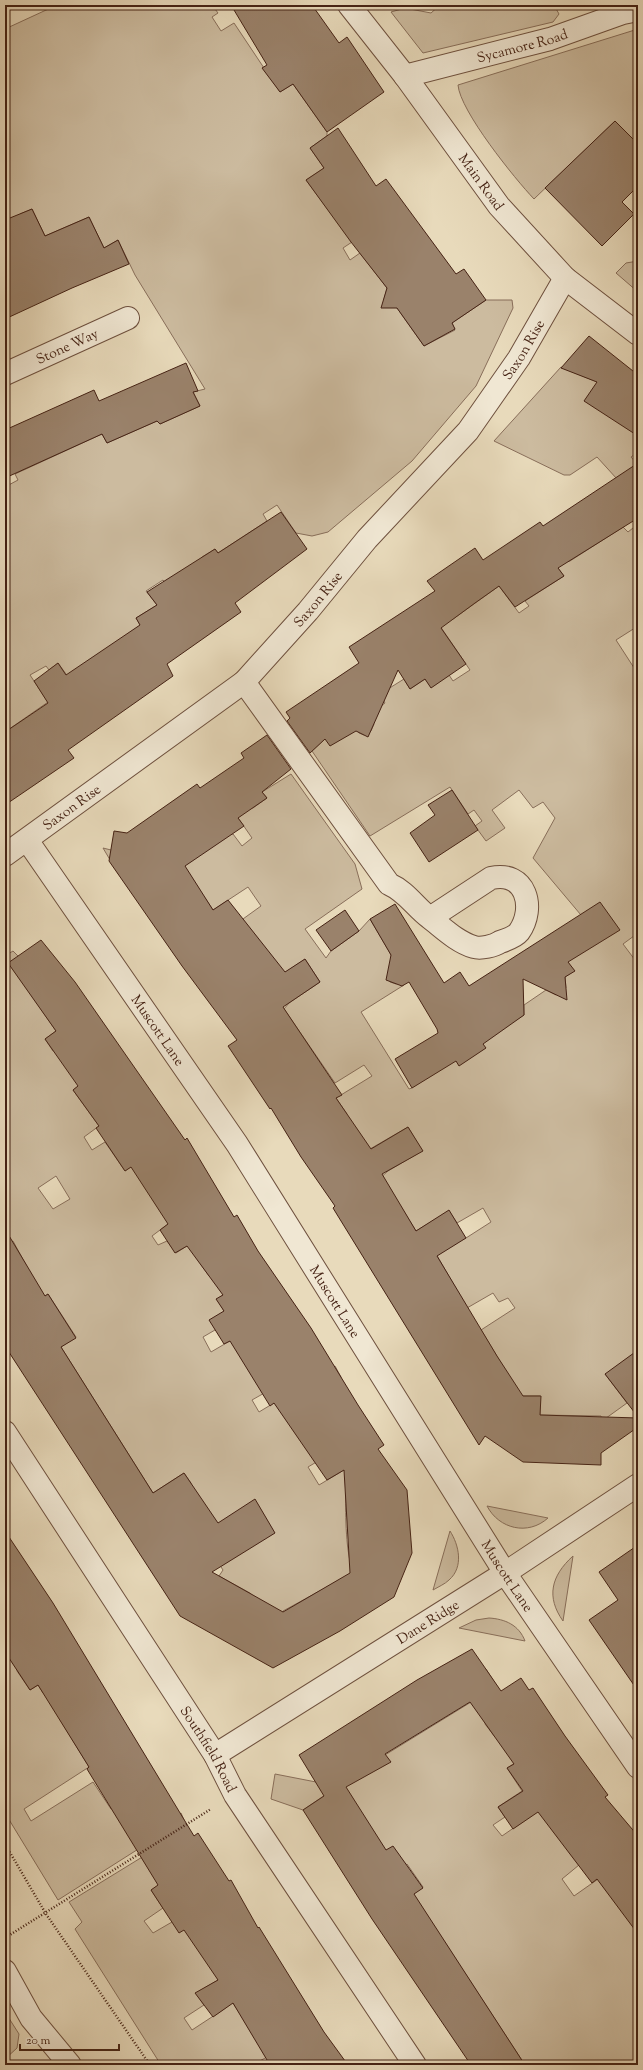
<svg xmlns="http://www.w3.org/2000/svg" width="643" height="2070" viewBox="0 0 643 2070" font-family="'Sorts Mill Goudy',serif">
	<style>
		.green { fill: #ccbb9f; stroke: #886e5a; fill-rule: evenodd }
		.building { fill: #9a826b; stroke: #452214 }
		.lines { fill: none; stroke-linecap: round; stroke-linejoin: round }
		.minor-casing { stroke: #6e503e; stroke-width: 24 }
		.path { stroke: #452214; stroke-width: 2.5; stroke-dasharray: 1 2; stroke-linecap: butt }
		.minor { stroke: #f0e7d3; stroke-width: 22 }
		.labels { text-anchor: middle; stroke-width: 3; stroke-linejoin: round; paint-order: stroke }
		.street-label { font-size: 14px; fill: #452214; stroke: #f0e7d3 }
	</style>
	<rect width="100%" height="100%" fill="#e8dabb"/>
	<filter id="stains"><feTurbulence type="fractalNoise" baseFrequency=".005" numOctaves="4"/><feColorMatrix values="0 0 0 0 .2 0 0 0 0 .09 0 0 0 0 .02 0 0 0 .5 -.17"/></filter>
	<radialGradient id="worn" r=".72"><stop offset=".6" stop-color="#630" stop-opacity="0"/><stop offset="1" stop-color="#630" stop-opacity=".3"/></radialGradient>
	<g class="green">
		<polygon points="57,5 184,5 192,7 196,5 212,5 218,13 212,17 221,31 234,23 280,92 293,84 327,132 327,136 310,148 324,168 306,180 352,242 343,248 350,260 360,253 387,288 384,299 397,308 424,346 455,330 452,323 486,300 512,300 513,308 476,386 412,461 328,532 312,536 296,533 277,505 263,514 267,521 218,553 215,549 202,557 175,596 163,580 146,591 157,605 136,618 146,635 74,685 58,663 49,670 46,666 30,675 48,702 5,732 5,487 18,480 15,474 102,434 107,443 157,421 160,424 200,406 193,392 205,389 135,275 118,240 104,248 89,217 45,236 32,209 20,214 5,256 5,29"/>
		<polygon points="440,5 554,5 559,14 553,22 423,53 391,12 405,8 431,13"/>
		<path d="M638 29V144L615 121 534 199C515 179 460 111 458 85Z"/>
		<polygon points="638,261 638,292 616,273 626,263"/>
		<polygon points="561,367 597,382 638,416 638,452 631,457 638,465 627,490 597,457 570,475 564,475 494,441"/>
		<polygon points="638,524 638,626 616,640 638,674 638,933 623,944 635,960 638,957 638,1370 605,1374 627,1403 602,1421 601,1416 540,1415 540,1396 521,1396 481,1330 515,1308 508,1298 499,1302 493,1293 467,1308 435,1252 466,1238 491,1222 483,1208 457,1223 449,1211 416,1231 401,1207 379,1179 388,1171 422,1151 408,1127 370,1149 335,1122 347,1114 336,1098 372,1076 364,1065 335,1083 284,1009 289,1003 320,982 305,959 274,980 236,924 261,906 248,887 213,910 205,898 138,862 119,875 103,848 111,850 233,834 242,846 252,838 232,809 253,808 267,798 262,792 291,774 355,864 362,889 305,929 326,958 331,951 359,931 370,919 397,965 387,977 390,982 396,984 402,981 404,985 361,1012 409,1089 412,1088 446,1045 459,1065 477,1035 513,1022 524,1015 524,1005 546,990 556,995 566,988 565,977 574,971 561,952 586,921 533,858 555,818 543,802 533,808 519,790 492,810 505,828 486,841 475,826 482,821 474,810 468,814 450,787 370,836 312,751 325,739 353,725 359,733 364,735 371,731 374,724 368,716 385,703 380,694 404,679 410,689 425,679 431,687 449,675 453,681 470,670 438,623 453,619 499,586 519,613 529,606 525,601 564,576 555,564 570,561 623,527 628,532"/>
		<path d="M13 951 18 956 14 970 56 1031 45 1039 53 1051 66 1044 89 1078 73 1090 99 1126 84 1137 92 1150 105 1142 125 1171 144 1158 172 1221 152 1236 158 1245 167 1241 176 1253 193 1242 202 1266 209 1276 218 1271 230 1290 217 1299 224 1311 215 1330 203 1337 211 1352 240 1335 282 1383 252 1400 259 1412 335 1366 341 1377 330 1454 308 1467 319 1485 344 1470C350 1482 347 1484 346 1497 345 1511 346 1558 353 1569L349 1575 283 1611 282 1623 250 1593 219 1576 223 1570 198 1532 191 1483 184 1473 153 1493 61 1347 76 1337 48 1294 35 1302 26 1265 13 1241 5 1246V956ZM56 1176 70 1199 53 1209 38 1188Z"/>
		<path d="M487 1506 548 1518C528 1536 499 1529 487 1506Z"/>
		<path d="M450 1531C459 1545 464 1567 449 1580 445 1584 438 1587 433 1590Z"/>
		<path d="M573 1556 563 1621C546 1597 551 1576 573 1556Z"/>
		<path d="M489 1618C505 1619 519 1625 525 1641L459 1628 476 1620Z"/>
		<polygon points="24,1644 17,1671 30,1690 38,1685 43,1693 53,1688 61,1721 89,1767 24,1809 31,1821 93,1782 111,1809 125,1799 133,1843 181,1813 184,1820 58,1900 5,1813 5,1656"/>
		<polygon points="486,1669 500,1691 485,1724 495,1737 505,1731 524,1757 507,1768 522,1791 498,1807 505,1817 493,1825 502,1836 541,1809 579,1865 562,1879 574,1896 601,1877 638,1934 638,2065 525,2065 413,1894 423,1887 407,1864 399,1869 386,1851 325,1795 303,1810 271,1799 275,1774 316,1782 385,1755 476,1699"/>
		<polygon points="152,1851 169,1879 151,1890 163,1908 144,1921 153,1933 172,1922 199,1921 218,1980 196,1993 204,2005 184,2018 192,2030 224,2009 232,2002 269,2056 252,2065 161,2065 75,1929 82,1922 69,1902"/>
		<polygon points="5,2012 19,2034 17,2048 5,2059"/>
	</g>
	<g class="building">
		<polygon points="231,5 312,5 339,43 347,37 384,92 327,132 293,84 280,92 262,68 267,65"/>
		<polygon points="615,121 638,144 638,186 622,202 634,214 602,246 545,188"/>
		<polygon points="338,128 376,186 386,179 456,274 464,269 486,300 452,323 455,329 424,346 397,308 381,308 387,288 351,242 306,180 324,168 310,148"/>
		<polygon points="32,209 45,236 89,217 104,248 118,240 129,264 72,288 5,319 5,220"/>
		<polygon points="589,336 638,375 638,436 584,401 597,382 561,368"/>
		<polygon points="186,363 198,391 193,392 200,406 160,424 157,421 107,443 102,434 5,478 5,430 94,390 99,401"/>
		<polygon points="638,463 638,518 558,568 564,576 515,607 499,586 475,603 441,628 466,664 431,688 425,679 410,689 398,670 368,737 356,731 330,746 325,739 310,753 287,721 290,718 286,712 359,663 349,647 435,591 427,581 475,548 483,560 540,522 543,526"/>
		<polygon points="281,512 307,549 235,603 241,612 167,664 173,676 68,750 74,758 5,805 5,732 48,703 34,681 58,663 66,675 140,625 136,618 157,605 147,592 215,549 218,553"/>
		<polygon points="267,735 291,769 262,792 267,798 238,818 244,826 185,866 213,910 228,900 285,972 305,959 320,982 283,1007 342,1095 336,1098 371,1149 408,1127 423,1151 382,1174 416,1231 449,1210 466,1238 437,1256 497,1356 523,1396 541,1396 540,1415 638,1418 638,1427 601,1453 601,1465 523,1462 485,1436 479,1445 333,1208 335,1206 301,1157 271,1108 270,1109 228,1046 237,1040 182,966 109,861 114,831 127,833 197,784 200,788 244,758 241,753"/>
		<polygon points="452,790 478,830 429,862 410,833 435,815 428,805"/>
		<polygon points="600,902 620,930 568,962 575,971 565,977 567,1000 523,979 524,1015 483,1044 486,1048 459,1066 456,1061 412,1088 395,1059 438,1033 437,1029 409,982 402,986 386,980 391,955 370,919 395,904 444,983 460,972 469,986"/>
		<polygon points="345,910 359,931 331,951 316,930"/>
		<polygon points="41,940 75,982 185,1140 187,1138 234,1217 237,1215 258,1251 311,1328 358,1405 384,1445 378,1449 407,1490 412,1553 394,1597 340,1631 273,1668 180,1616 5,1346 5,1229 45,1296 48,1294 76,1338 61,1347 153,1493 184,1473 218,1523 255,1499 275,1533 212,1572 283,1612 350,1573 344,1470 327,1480 274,1403 270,1406 230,1341 224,1344 209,1320 224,1311 216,1299 223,1295 187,1246 175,1253 160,1230 168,1224 131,1167 125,1171 96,1128 99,1126 73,1090 78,1086 45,1039 56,1031 8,963"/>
		<polygon points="638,1350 638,1417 605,1374"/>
		<polygon points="5,1531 53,1603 194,1836 198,1833 229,1881 231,1880 258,1928 259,1927 324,2032 348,2065 270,2065 233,2003 213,2017 195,1993 218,1980 184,1930 179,1933 151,1890 158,1885 87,1769 89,1767 43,1693 38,1685 30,1690 5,1652"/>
		<polygon points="638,1545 638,1691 589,1620 618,1600 599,1572"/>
		<polygon points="472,1649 501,1691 521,1678 529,1690 533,1688 565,1736 608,1795 605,1797 638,1836 638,1934 597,1879 592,1883 538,1812 513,1829 498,1807 523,1791 507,1768 514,1764 470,1702 385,1754 391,1762 346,1787 386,1850 393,1846 423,1888 414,1894 525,2065 471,2065 372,1919 303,1810 324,1796 299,1755 417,1680"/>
	</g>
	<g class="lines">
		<g class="minor-casing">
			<g id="minor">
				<path id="s1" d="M349 5 405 76 499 206 565 278 638 334"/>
				<path id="s2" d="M405 76 550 39 623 13 638 10"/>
				<path id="s3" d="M5 374 128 318"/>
				<path d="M244 682 389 884C407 892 415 907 430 918L491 878C526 870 536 908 519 932 515 937 506 940 500 942 494 946 481 949 474 947 457 942 443 928 430 918"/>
				<path id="s4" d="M27 840 237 1144 505 1573 638 1767"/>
				<path id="s5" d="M5 855 244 682 308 611 367 539 468 431 519 358 565 278"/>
				<path id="s6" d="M5 1432 215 1755 235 1795 415 2065"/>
				<path id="s7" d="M215 1755 505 1573 638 1485"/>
				<polyline points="5,1971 31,2018 70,2065"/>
			</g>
		</g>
		<g class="path">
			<polyline points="5,1844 46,1914 150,2065"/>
			<polyline points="8,1936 211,1809"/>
		</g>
		<use href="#minor" class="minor"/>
	</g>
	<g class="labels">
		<g class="street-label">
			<text dy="5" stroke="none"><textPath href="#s2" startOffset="121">Sycamore Road</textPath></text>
			<text dy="5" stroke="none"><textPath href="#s1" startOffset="221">Main Road</textPath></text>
			<text dy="5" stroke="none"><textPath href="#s3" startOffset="68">Stone Way</textPath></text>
			<text dy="5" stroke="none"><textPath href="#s5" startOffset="730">Saxon Rise</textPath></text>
			<text dy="5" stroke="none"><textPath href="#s5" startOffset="406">Saxon Rise</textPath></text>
			<text dy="5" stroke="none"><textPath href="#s5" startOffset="82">Saxon Rise</textPath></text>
			<text dy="5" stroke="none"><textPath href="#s4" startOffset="231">Muscott Lane</textPath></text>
			<text dy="5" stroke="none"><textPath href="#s4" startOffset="555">Muscott Lane</textPath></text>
			<text dy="5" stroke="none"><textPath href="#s4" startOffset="879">Muscott Lane</textPath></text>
			<text dy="5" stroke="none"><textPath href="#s7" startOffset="251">Dane Ridge</textPath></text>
			<text dy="5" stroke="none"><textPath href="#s6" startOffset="377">Southfield Road</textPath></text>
		</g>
	</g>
	<rect width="643" height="2070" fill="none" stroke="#e8dabb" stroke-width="20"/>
	<rect x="6" y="6" width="631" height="2058" fill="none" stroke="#452214" stroke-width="2"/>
	<rect x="10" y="10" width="623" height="2050" fill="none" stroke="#452214"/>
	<path d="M20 2044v6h99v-6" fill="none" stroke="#452214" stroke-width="2"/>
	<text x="26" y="2044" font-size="12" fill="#452214" stroke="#f0e7d3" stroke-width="3" paint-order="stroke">20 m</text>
	<rect width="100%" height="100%" filter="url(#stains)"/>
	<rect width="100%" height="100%" fill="url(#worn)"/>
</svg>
